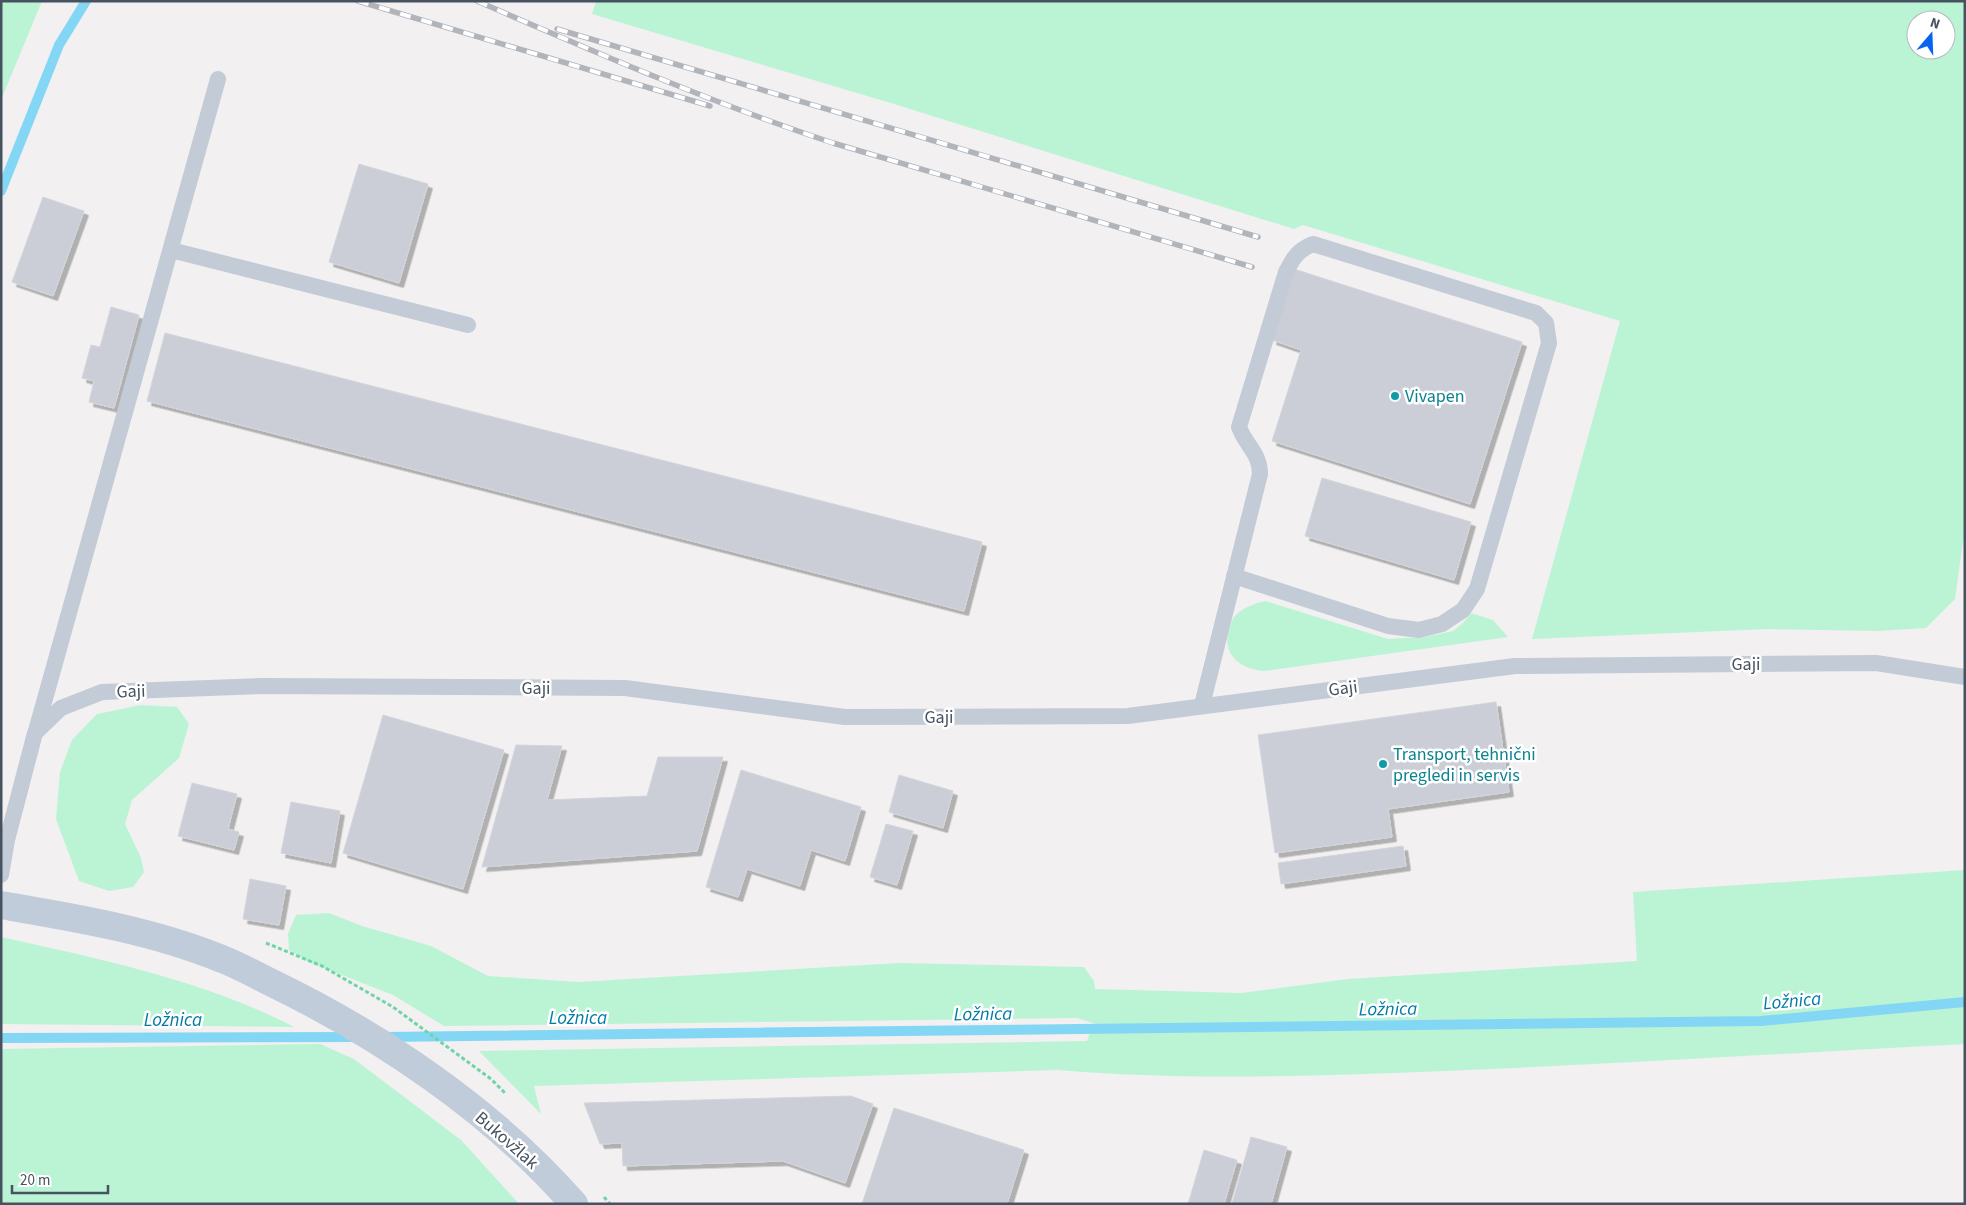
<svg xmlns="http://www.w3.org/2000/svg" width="1966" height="1205" viewBox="0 0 1966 1205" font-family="'Source Sans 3',sans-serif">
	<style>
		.green { fill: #bbf4d4; fill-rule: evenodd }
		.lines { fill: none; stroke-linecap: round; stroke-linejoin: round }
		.stream { stroke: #84d7f4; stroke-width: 10 }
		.building { fill: #cbced6; stroke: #d3d5dc; filter: url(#shadow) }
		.path { stroke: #6fd5a8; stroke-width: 3; stroke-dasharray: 4 2.5; stroke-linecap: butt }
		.lane { stroke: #c2cbd6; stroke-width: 16 }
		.secondary { stroke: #c1ccda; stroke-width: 28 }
		.rail-casing { stroke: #b1b4bb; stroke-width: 5.5 }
		.rail { stroke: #fff; stroke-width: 4; stroke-dasharray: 11; stroke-linecap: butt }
		.culture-dot { fill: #0f9aa8; stroke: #fff; stroke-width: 2 }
		.labels { text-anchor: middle; stroke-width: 5; stroke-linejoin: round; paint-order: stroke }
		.culture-label { font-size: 18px; fill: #0d838f; stroke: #fff; text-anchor: start }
		.street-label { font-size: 18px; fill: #46525f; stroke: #fff }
		.water-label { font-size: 19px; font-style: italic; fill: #027ba7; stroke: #fff }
	</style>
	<defs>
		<filter id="shadow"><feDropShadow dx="4.5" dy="4.5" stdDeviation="0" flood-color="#0004"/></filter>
	</defs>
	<rect width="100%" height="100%" fill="#f2f0f0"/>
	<g class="green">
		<polygon points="1,1 42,1 1,100"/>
		<path d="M596 1H1965V527L1955 599 1926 628 1878 631 1768 629 1532 639 1620 321 1303 225 1294 229 894 104 592 14ZM1916 20H1946V50H1916Z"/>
		<path d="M1265 601 1388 639 1425 637 1453 631 1463 623 1471 613 1493 620 1508 637 1264 671C1240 669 1220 653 1230 628 1231 624 1232 620 1234 617 1243 607 1254 604 1265 601Z"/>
		<polygon points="141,705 177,707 189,724 179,758 132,800 125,824 141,858 144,872 133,887 109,891 79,881 56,819 60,772 72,740 97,714"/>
		<path d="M1965 870V1044C1792 1053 1619 1064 1445 1071 1317 1076 1186 1081 1058 1070L534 1086 541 1114 479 1051 1087 1041 1090 1032 1099 1025 1077 1018 444 1026 393 995 309 962 289 950 288 934 296 915 329 913 362 926 431 946 488 976 578 982 899 963 1084 967 1094 981 1095 989 1241 993 1348 979 1637 961 1633 892Z"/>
		<path d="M1 937C100 959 203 980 294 1027L1 1024Z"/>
		<polygon points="320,1044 354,1059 461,1140 519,1204 1,1204 1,1049"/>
	</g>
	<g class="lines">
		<g class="stream">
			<polyline points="1,191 59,45 86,1"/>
			<polyline points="384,1037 1761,1021 1965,1002"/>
			<polyline points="1,1038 357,1037"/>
		</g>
	</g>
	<g class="building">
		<polygon points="359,164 428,184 399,283 329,262"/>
		<polygon points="43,197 84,211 53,296 12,282"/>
		<polygon points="1294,269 1522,342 1470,504 1272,441 1301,350 1272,340"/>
		<polygon points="111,307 139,315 114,408 89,402 94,381 82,378 91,345 100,347"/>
		<polygon points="165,333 982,542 964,611 147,401"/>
		<polygon points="1322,478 1471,522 1454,580 1305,536"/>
		<polygon points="1496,702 1509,792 1388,809 1392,837 1275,853 1258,735"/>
		<polygon points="383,715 504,750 463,889 343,853"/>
		<polygon points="516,745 562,746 547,800 647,796 658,757 723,757 697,851 482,867"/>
		<polygon points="741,770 861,807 845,861 811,850 800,886 747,869 738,897 706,887"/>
		<polygon points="899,775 953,791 943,828 889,812"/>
		<polygon points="192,783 237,794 228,829 239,832 234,850 178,836"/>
		<polygon points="291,802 340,811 331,863 281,853"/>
		<polygon points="886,824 913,831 897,885 870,877"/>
		<polygon points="1403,846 1406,866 1281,884 1278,863"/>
		<polygon points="250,879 286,886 279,925 243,919"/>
		<polygon points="851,1096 873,1104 845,1183 783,1161 623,1166 622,1143 600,1144 584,1103"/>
		<polygon points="894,1108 1024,1150 1007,1204 862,1204"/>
		<polygon points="1251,1137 1287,1147 1271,1204 1232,1204"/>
		<polygon points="1204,1150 1237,1160 1224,1204 1188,1204"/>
	</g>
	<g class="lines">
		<g class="path">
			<polyline points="266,943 322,966 393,1007 491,1079 505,1093"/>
			<polyline points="604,1197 610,1204"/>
		</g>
		<g class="lane">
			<polyline points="171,250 468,325"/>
			<path d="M1202 705 1260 474C1260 453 1246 446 1239 427L1286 272C1293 258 1298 250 1313 244L1536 313 1546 323 1549 343 1477 589 1463 610 1442 624 1419 630 1388 626 1234 576"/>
			<polyline points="36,731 218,79"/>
			<polyline points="1,875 7,840 35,733 61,708 102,692 260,686 625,688 845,717 1128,716 1515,666 1876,663 1965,677"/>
		</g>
		<path class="secondary" d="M1 905C76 918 151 930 222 959 238 965 254 974 270 982 380 1035 494 1112 574 1204"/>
		<g class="rail-casing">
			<g id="rail">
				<polyline points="358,1 710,106"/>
				<path d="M477 1C595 52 712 103 833 143L1252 267"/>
				<polyline points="557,29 1258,237"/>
			</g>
		</g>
		<use href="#rail" class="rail"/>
	</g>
	<g class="culture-dot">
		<circle cx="1395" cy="396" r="5"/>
		<circle cx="1383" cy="764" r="5"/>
	</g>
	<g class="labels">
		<g class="culture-label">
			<text x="1405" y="402">Vivapen</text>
			<text x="1393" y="760">Transport, tehnični<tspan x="1393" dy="21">pregledi in servis</tspan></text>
		</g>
		<g class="street-label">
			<text x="1746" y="670">Gaji</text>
			<text x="536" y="694">Gaji</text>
			<text transform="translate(1343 688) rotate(-7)" y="6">Gaji</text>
			<text transform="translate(131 691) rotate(-2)" y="6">Gaji</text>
			<text x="939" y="723">Gaji</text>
			<text transform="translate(507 1140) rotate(41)" y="6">Bukovžlak</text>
		</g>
		<g class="water-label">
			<text transform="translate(1792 1000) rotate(-5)" y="7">Ložnica</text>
			<text transform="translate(1388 1008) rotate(-1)" y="7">Ložnica</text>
			<text transform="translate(983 1013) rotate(-1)" y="7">Ložnica</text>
			<text x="578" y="1024">Ložnica</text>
			<text x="173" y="1026">Ložnica</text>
		</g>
	</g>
	<rect width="1966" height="1205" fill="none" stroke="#46525f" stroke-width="5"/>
	<g transform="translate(1931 35) rotate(19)"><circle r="24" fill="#ffffff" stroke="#b5babf"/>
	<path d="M0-4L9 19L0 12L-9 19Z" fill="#0862f4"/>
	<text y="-8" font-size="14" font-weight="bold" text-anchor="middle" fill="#46525f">N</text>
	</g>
	<path d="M12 1185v8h96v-8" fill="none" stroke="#46525f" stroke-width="2.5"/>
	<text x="20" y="1185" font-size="15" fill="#46525f" stroke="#ffffff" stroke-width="4" paint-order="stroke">20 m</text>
</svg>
